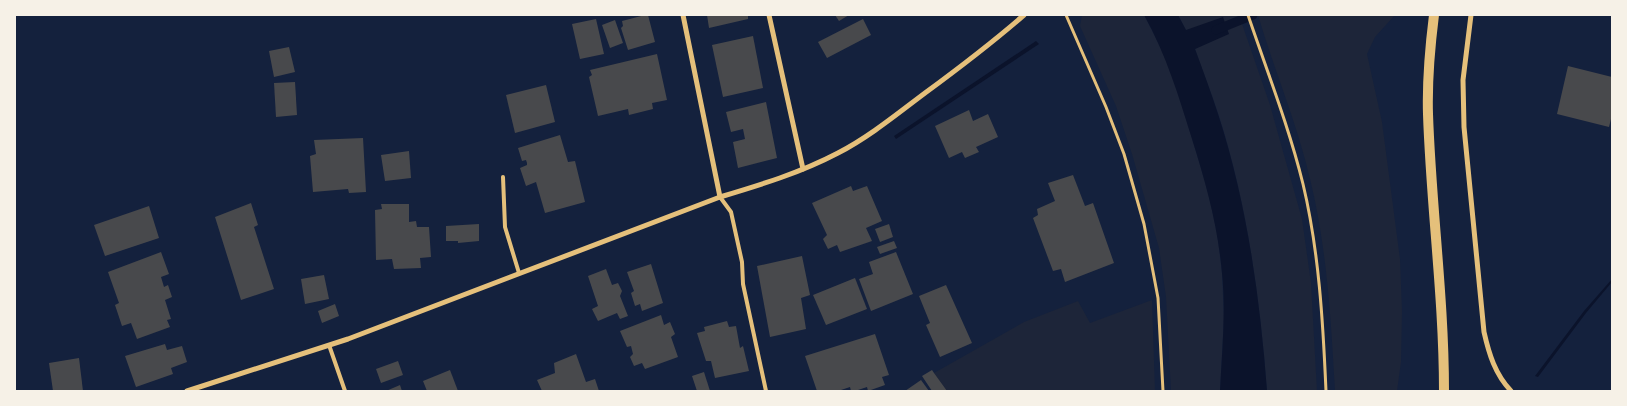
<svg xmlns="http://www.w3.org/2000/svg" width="1627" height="406" viewBox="0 0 1627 406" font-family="'Archivo Narrow',sans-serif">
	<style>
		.green { fill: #1d2539 }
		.water { fill: #0b132b }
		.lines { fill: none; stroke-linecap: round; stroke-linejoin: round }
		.stream { stroke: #0b132b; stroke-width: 9 }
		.building { fill: #48494c }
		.path { stroke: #e5c07b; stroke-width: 3 }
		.service { stroke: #e5c07b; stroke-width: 4 }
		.minor { stroke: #e5c07b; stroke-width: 5 }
		.secondary { stroke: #e5c07b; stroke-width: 10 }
	</style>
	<rect width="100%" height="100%" fill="#14213d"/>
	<g class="green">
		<polygon points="1082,15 1144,15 1163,52 1179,94 1208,192 1217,232 1222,273 1224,318 1220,391 1171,391 1166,297 1159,248 1132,154 1116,106 1080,26"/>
		<path d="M1178 15H1239L1270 105 1302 219 1311 283 1317 391H1267C1260 298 1247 203 1218 113 1211 92 1202 70 1195 49L1228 33 1186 30Z"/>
		<path d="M1258 15H1395L1375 37 1367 54 1382 122 1400 259 1402 311 1401 362 1397 391H1335C1331 320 1327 248 1310 179 1297 123 1274 70 1258 15Z"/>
		<polygon points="1152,300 1155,391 942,391 934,373 1024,322 1078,301 1090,323"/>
	</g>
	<g class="water">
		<path d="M1144 15H1178L1186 30 1223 17 1229 34 1195 49C1203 71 1211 92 1218 114 1247 203 1260 298 1267 391H1220C1222 352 1226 312 1222 273 1218 227 1206 183 1192 139 1179 97 1166 54 1144 15Z"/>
		<polygon points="1036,41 1039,44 896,139 894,136"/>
		<polygon points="1612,279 1612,282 1586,313 1538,377 1535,376 1584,311"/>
	</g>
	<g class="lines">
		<polyline class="stream" points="1216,30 1253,15"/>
	</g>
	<g class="building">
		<polygon points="645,15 648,15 655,42 628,50 621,28 623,26 622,21"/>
		<polygon points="707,15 748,15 748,19 709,28"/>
		<polygon points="835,15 849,15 839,21"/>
		<polygon points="596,19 604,54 580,59 572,24"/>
		<polygon points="863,19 871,35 827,58 818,42"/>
		<polygon points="615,20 623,43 610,48 602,25"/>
		<polygon points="753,36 763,88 723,97 712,45"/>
		<polygon points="289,47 295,72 274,77 269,51"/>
		<polygon points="657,54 667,100 652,103 653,109 629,115 628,109 598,116 589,77 592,75 590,70"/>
		<polygon points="1568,66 1612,77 1612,115 1609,127 1557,114"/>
		<polygon points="295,82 297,115 276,117 274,83"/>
		<polygon points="546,85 555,122 515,133 506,95"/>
		<polygon points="766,102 777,158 738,168 733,142 745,139 743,129 731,132 726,112"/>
		<polygon points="969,110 973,121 988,114 998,137 976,147 979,152 965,158 962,152 949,158 935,126"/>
		<polygon points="560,135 568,162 575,161 585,202 545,213 536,182 526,186 520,168 527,165 527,163 526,160 522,161 518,148"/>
		<polygon points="363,138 366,192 349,193 348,189 313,192 310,156 316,154 314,140"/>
		<polygon points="409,151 411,178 385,181 381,155"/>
		<polygon points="1073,175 1085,206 1093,203 1114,263 1065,282 1061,269 1053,271 1033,218 1038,215 1037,209 1055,201 1048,183"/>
		<polygon points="851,186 853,191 867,186 882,221 866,228 872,241 840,252 837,245 828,249 823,239 827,235 812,203"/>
		<polygon points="251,203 258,225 254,227 274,289 241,300 215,217"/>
		<polygon points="381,204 409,204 409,222 416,221 417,227 429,227 431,257 420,258 421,268 394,269 392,259 376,260 375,210 382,209"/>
		<polygon points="149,206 159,238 105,256 94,225"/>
		<polygon points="479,224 479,241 458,243 458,241 446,241 446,226"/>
		<polygon points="889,224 893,237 880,242 875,229"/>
		<polygon points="894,241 897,248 880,254 877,247"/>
		<polygon points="161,252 169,274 161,277 164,287 168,285 172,297 165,300 171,319 167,320 170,327 137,339 131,323 122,326 115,305 119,303 108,272"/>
		<polygon points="896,252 913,294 871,311 859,279 873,274 869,262"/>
		<polygon points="802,256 810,295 801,298 806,329 770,337 757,266"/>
		<polygon points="651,264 663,303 642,311 640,304 635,306 631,293 634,291 627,272"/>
		<polygon points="606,269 612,285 618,283 622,291 620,296 628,316 620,319 617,313 598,321 592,309 598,306 588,276"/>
		<polygon points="324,275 329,299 305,304 301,279"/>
		<polygon points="855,278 867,309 826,325 813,295"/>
		<polygon points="946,285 972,343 940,357 926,325 930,323 919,296"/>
		<polygon points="335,304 339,316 322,323 318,311"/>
		<polygon points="661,315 664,325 670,322 675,334 671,337 678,357 645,369 642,363 634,366 630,357 633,354 631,346 627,347 620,331"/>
		<polygon points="727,321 729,327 736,326 740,348 743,346 749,371 715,378 711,361 706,361 697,333 705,331 704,327"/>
		<polygon points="875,334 889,375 882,377 885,385 868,391 867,387 855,391 851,391 850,387 838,391 817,391 805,356"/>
		<polygon points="165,344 167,350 182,346 187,362 171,368 173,374 136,387 125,356"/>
		<polygon points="576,354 586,382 595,379 599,391 542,391 537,380 555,373 554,363"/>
		<polygon points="79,358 83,391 53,391 49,363"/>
		<polygon points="398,361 403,375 381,383 376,369"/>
		<polygon points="450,370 458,391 427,391 423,381"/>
		<polygon points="932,370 934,373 947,391 932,391 922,376"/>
		<polygon points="704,372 710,391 697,391 692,376"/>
		<polygon points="921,380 929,391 905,391"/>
		<polygon points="400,385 402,391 386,391"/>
	</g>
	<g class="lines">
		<g class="path">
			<polyline points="1066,15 1106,107 1124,154 1144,224 1158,298 1163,391"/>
			<path d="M1248 15C1267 71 1289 127 1303 184 1319 251 1323 322 1326 391"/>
		</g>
		<g class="service">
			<polyline points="503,177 505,227 519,273"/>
			<polyline points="720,197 731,212 742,262 743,284 766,391"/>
			<polyline points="329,345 345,391"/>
		</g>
		<g class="minor">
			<polyline points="683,15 720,197"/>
			<polyline points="769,15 803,169"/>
			<path d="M1471 15 1463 80 1464 127 1484 332C1489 354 1495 374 1511 391"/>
			<path d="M187 391 348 339 720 197C760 185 800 173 838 153 869 137 897 114 925 93 959 68 992 43 1024 15"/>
		</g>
		<path class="secondary" d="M1434 15C1430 47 1427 81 1428 114 1431 206 1444 298 1444 391"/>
	</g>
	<rect width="1627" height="406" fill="none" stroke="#f6f1e7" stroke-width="32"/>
</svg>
